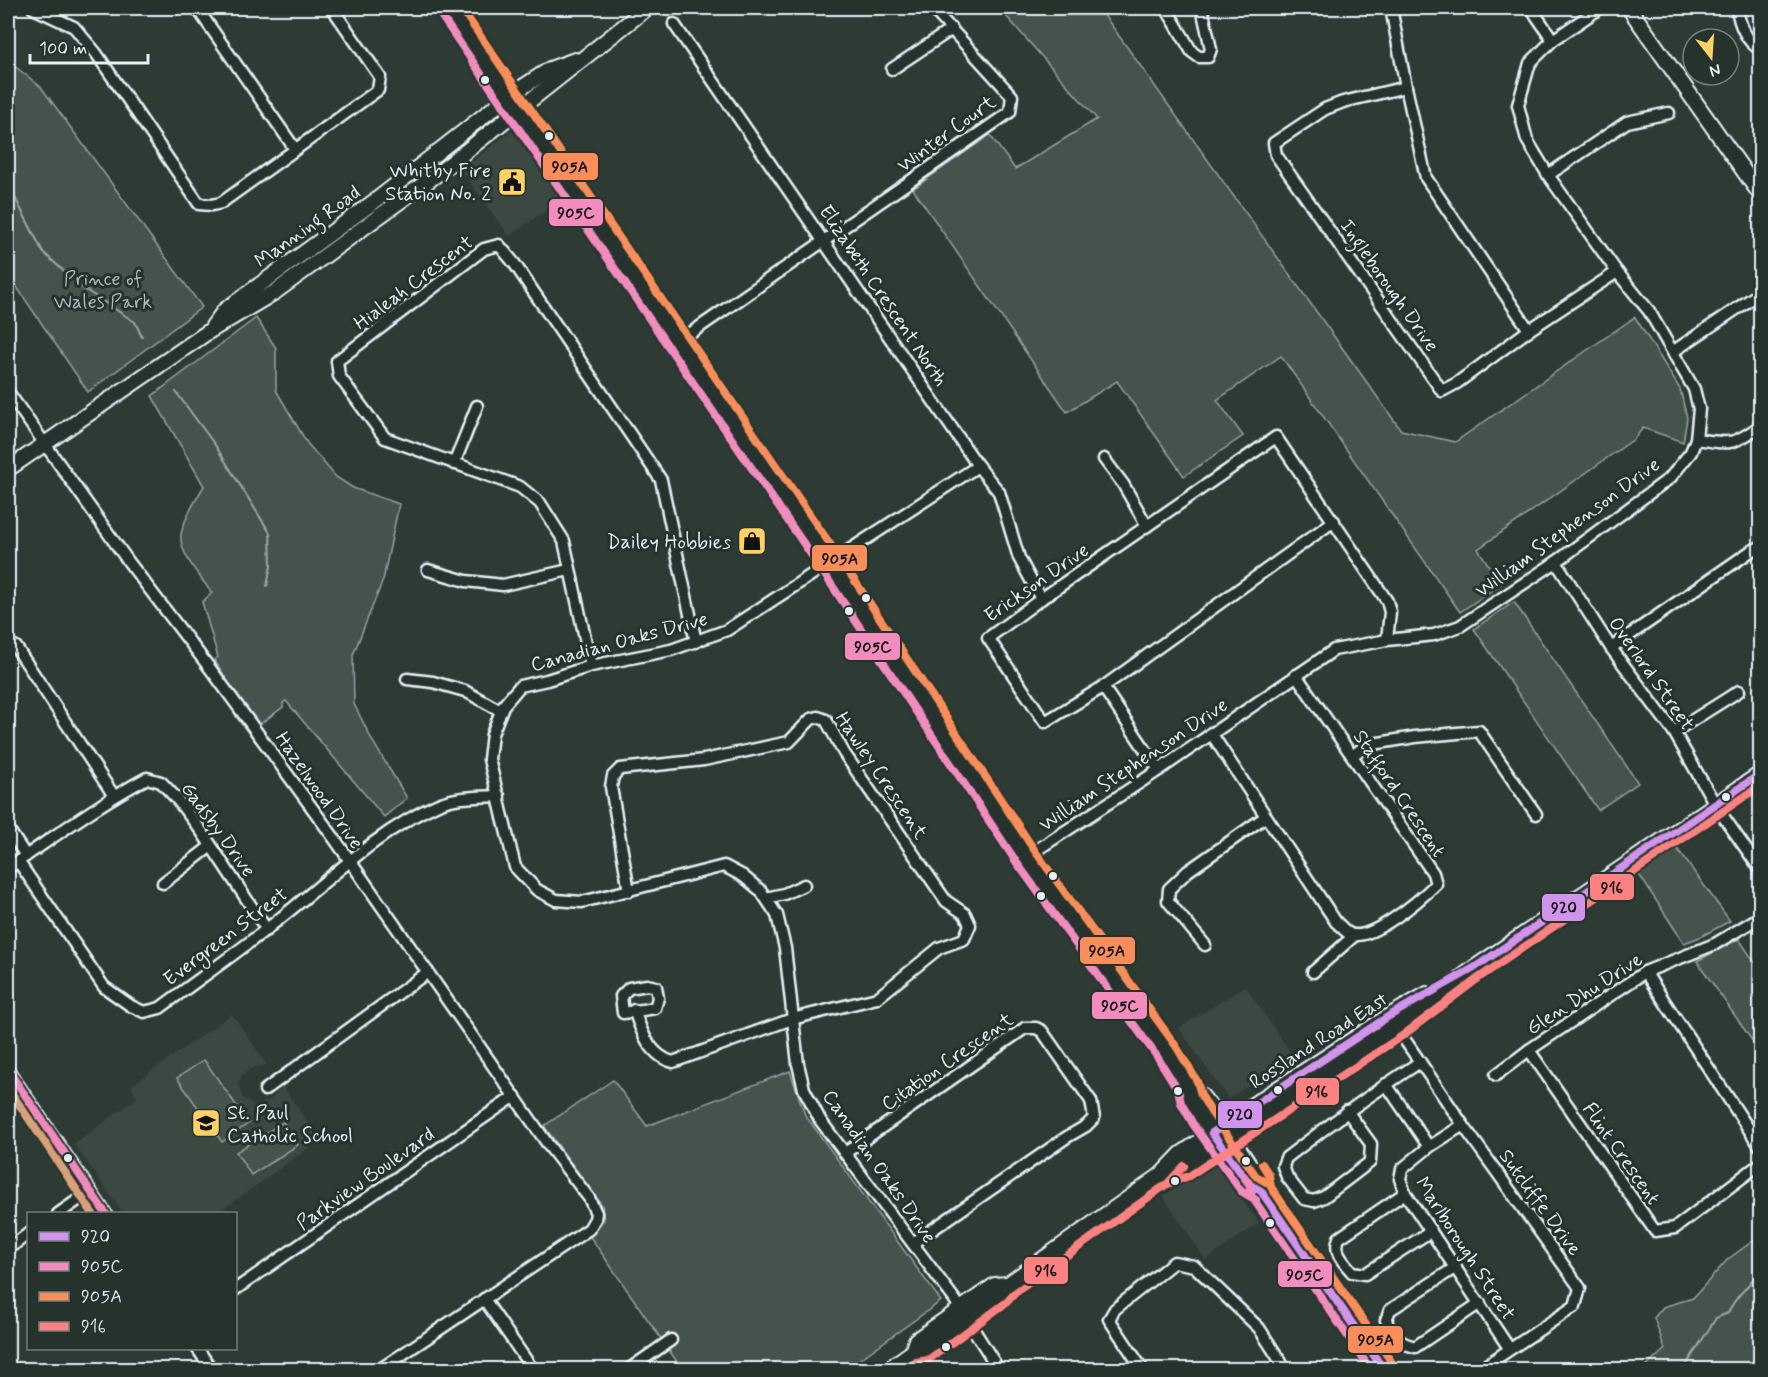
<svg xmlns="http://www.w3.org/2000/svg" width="1768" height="1377" viewBox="0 0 1768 1377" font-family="Mynerve,sans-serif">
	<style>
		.built { fill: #3b4843 }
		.green { fill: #45524e; stroke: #96a2a3; stroke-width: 1.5 }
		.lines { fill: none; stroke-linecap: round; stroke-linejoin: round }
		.stream { stroke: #9da8a9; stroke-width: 2 }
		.minor-casing { stroke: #e8f1f8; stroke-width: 15 }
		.major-casing { stroke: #e8f1f8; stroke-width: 18 }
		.minor { stroke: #26332d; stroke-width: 10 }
		.major { stroke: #26332d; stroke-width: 14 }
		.bus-1-casing { stroke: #26332d; stroke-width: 12 }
		.bus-2-casing { stroke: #26332d; stroke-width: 12 }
		.bus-3-casing { stroke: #26332d; stroke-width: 12 }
		.bus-4-casing { stroke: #26332d; stroke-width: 12 }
		.bus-5-casing { stroke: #26332d; stroke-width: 12 }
		.bus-6-casing { stroke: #26332d; stroke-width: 12 }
		.bus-1 { stroke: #d193ec; stroke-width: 8 }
		.bus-2 { stroke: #f28cbf; stroke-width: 8 }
		.bus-3 { stroke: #fa8e5a; stroke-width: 8 }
		.bus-4 { stroke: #fc8282; stroke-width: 8 }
		.bus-5 { stroke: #f08abd; stroke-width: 8 }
		.bus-6 { stroke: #d9a179; stroke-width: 8 }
		.bus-dot { fill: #e8f1f8; stroke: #26332d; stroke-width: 2 }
		.labels { text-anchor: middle; stroke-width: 6; stroke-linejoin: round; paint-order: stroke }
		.street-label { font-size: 20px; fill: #e8f1f8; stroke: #26332d }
		.poi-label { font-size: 20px; fill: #e8f1f8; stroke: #26332d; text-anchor: end }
		.park-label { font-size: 20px; fill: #afb9bc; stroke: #26332d }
		.line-badge { stroke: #26332d; stroke-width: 2 }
		.pale-badge-label { font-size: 16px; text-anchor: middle; font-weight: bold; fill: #111 }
	</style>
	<rect width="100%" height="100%" fill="#2e3b35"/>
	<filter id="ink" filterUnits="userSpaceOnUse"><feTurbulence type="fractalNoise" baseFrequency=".0167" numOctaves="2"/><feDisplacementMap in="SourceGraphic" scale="12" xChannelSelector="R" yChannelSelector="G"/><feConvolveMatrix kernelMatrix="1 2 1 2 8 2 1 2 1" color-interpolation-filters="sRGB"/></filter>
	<g filter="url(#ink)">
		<g class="built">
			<polygon points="512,131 561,200 509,236 461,170"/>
			<polygon points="1245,986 1293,1056 1228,1099 1179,1028"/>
			<polygon points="232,1014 267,1065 252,1068 242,1075 238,1084 243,1098 255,1106 270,1100 283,1087 320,1140 216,1214 123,1213 74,1144 137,1098 131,1086"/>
			<polygon points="1219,1161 1237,1184 1239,1195 1259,1223 1206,1260 1163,1196"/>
		</g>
		<g class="green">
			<polygon points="999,8 1099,8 1401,430 1455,442 1635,317 1680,389 1687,418 1683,442 1643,428 1634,439 1478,549 1501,584 1460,612 1281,356 1217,400 1243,436 1184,476 1117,381 1067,412 913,189 990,135 1015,169 1097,119"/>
			<polygon points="8,61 41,87 202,307 88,392 8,274"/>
			<path d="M256 318 276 348V390L307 443 336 477 353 488 399 504 383 580 353 655 354 704 373 742 407 798 384 817 286 701 283 703V707L248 733 236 717 223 673 214 660 218 657 202 602 212 593C202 579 178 552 181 534 184 519 196 499 204 486L152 396Z"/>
			<polygon points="1514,602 1638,783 1598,810 1474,629"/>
			<polygon points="1676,847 1730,921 1700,937 1684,943 1638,873"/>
			<polygon points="1739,939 1760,970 1760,1052 1697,961"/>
			<polygon points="204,1060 249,1123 222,1142 177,1078"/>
			<polygon points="790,1071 805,1115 941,1301 846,1369 682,1369 589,1235 604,1220 602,1205 544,1126 613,1080 647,1126"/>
			<polygon points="283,1122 298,1145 251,1175 236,1152"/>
			<polygon points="1760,1236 1760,1369 1644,1369 1665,1349 1654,1318 1663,1307 1693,1298 1728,1259"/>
		</g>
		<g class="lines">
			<g class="stream">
				<polyline points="8,184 43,252 81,287 135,322 142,337"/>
				<polyline points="176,392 215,445 270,533 271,565 267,586"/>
				<path d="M1683 1370 1716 1318 1728 1313C1736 1293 1752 1286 1760 1268"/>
			</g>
			<g class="minor-casing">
				<g id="minor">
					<polyline points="33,8 74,27 96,53 199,204 212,205 221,203 378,90 380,77 332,8"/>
					<polyline points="197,8 295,149"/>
					<polyline points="1166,8 1192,52 1199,57 1208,57 1211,49 1202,8"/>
					<polyline points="1391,8 1406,87 1426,178 1529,330"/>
					<polyline points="1531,8 1553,40"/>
					<path d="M1737 8C1739 23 1746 42 1760 49"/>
					<polyline points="674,24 978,466 999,492 1019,558 1041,599"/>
					<polyline points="892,69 952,29"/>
					<polyline points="1406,87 1343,102 1325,109 1274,143 1276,155 1442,391 1457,383 1529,330 1617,272"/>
					<polyline points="1548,175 1627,122 1669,113"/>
					<polyline points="678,342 1010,112 1012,96 932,8"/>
					<polyline points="1674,351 1760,293"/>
					<polyline points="8,392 128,561 215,675 334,838 549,1146 589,1198 596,1213 595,1219 589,1229 379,1370"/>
					<path d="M1696 439C1730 444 1732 446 1760 426"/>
					<polyline points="1104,459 1123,484 1147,526"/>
					<polyline points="454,464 477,406"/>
					<polyline points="978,466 727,630 671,650 591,666 547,680 520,686 503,706 492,734 489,759 515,867 537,890 556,900 582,902 724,866 743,876 761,891 777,915 785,948 798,1064 804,1089 820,1120 955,1300 999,1370"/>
					<polyline points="1334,521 1103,687 1045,722 988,638 1041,599 1276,437 1387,601 1390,612 1387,640"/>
					<polyline points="1556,562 1611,648 1674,732 1716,806 1760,869"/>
					<polyline points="428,570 466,581 503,585 569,570"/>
					<polyline points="8,643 16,647 114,796"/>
					<polyline points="1611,648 1751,551 1760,547"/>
					<polyline points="591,666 564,541 540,503 520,487 385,438 339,376 337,361 484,249 499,245 514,263 661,480 696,642"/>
					<polyline points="407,679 433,682 465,691 501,711"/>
					<polyline points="1103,687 1159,770"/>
					<polyline points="1674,732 1739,691"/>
					<path d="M1211 733 1336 922C1340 925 1345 932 1350 934 1370 943 1422 898 1436 884L1433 873 1296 675"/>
					<polyline points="1353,755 1367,745 1415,737 1479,731 1536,814"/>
					<polyline points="8,829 26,856"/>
					<polyline points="1026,857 1159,770 1334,650 1387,640 1434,635 1460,626 1556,562 1670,478 1691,452 1696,439 1699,409 1694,389 1649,311 1617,272 1548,175 1527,140 1518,105 1530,63 1553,40 1600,8"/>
					<path d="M18 861 104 987 131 1006 144 1012 160 1008C203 976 247 946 288 912 334 875 381 830 436 805 455 796 478 797 499 796"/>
					<path d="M8 868C54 837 98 804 147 778L161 782 176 798 202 832 267 930"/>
					<polyline points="163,883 211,846"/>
					<path d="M629 891 611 787 613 776 620 769 704 760 789 742 811 719 818 717 826 720 844 753 946 901 965 914 970 925 964 939 939 948 877 998 792 1019 673 1062C650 1056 641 1031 634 1010"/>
					<polyline points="766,898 784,894 804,885"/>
					<polyline points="1205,945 1168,901 1169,889 1188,871 1265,817"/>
					<polyline points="1313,972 1355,935"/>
					<polyline points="1645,972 1760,1146"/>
					<polygon points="647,985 656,987 658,998 655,1008 623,1013 621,996 629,988"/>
					<polyline points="1396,1027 1463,1125 1580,1288 1575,1306 1479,1370"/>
					<polyline points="1529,1050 1655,1231 1675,1228 1760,1164"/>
					<polyline points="8,1070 106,1214"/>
					<polyline points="1496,1075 1529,1050 1645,972 1715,944 1760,917"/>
					<polyline points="1386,1084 1429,1147"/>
					<polyline points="265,1090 428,972"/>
					<path d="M1347 1111 1371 1144 1370 1162 1324 1197 1314 1201 1304 1199 1287 1177 1283 1166 1286 1158C1330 1124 1374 1092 1420 1062"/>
					<polyline points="1463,1125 1429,1147 1402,1169 1400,1179 1405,1193 1509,1348"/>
					<polyline points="845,1153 1025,1028 1036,1028 1042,1031 1091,1101 1094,1118 1086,1126 1067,1137 913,1243"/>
					<path d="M1405 1193 1339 1238C1333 1253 1343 1261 1352 1272L1365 1274 1431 1231"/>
					<polyline points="58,1214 91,1191"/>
					<polyline points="8,1249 28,1234"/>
					<path d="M1456 1267 1390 1310 1386 1320C1391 1336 1399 1343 1415 1347L1480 1303"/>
					<polyline points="236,1289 515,1096"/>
					<polyline points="484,1299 533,1370"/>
					<polyline points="197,1348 212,1370"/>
					<polyline points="628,1370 671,1340"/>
					<polyline points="1143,1370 1109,1319 1115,1309 1174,1262 1194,1266 1259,1328 1286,1370"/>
				</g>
			</g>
			<g class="major-casing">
				<g id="major">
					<polyline points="449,8 830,563 1026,857 1167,1052 1188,1086 1191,1099 1202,1118 1249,1184 1261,1191"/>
					<polyline points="1629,8 1760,194"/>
					<polyline points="213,326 225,310 375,201 509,96 550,69 575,60"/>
					<polyline points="8,469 208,332 275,292 436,175 647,8"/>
					<polyline points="1188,1086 1200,1094 1213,1110 1259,1179 1261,1191 1384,1370"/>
					<polyline points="1161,1175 1183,1167 1396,1027 1474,968 1760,774"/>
					<polyline points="912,1352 916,1340 995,1285 1008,1284"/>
					<polyline points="887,1370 912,1352 922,1351 967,1319 1001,1294 1008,1284 1161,1175 1181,1154 1260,1100 1389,1016 1427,994"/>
				</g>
			</g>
			<use href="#minor" class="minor"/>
			<use href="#major" class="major"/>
			<g class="bus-1-casing">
				<polyline id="bus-1" points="1384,1370 1261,1191 1249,1184 1212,1133 1389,1016 1474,968 1760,774"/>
			</g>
			<g class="bus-2-casing">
				<g id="bus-2">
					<polyline points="440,14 821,569 1017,863 1158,1058 1178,1090 1181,1103 1193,1124 1241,1191 1256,1200"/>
					<polyline points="1244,1176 1249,1183 1252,1197 1371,1370"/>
				</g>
			</g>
			<g class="bus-3-casing">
				<g id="bus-3">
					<polyline points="461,8 839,557 1035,851 1176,1046 1197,1081 1201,1095 1211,1112 1256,1176 1266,1182"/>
					<polyline points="1262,1164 1269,1175 1271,1187 1393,1364"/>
				</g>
			</g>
			<g class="bus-4-casing">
				<g id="bus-4">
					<polyline points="1165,1185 1189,1176 1402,1036 1480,977 1760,786"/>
					<polyline points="906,1370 916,1362 928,1360 1007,1302 1016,1292 1167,1184 1184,1166"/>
				</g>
			</g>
			<g class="bus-5-casing">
				<polyline id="bus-5" points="8,1070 106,1214"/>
			</g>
			<g class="bus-6-casing">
				<polyline id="bus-6" points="8,1088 93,1214"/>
			</g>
			<use href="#bus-1" class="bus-1"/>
			<use href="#bus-2" class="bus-2"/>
			<use href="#bus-3" class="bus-3"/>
			<use href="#bus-4" class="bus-4"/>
			<use href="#bus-5" class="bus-5"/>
			<use href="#bus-6" class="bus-6"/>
		</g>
	</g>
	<defs>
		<g id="civic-square" transform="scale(1.5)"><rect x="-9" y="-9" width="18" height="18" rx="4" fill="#ffd166" stroke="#26332d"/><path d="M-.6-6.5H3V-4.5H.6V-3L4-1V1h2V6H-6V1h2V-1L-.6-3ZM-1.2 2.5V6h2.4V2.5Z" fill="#111"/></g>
		<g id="shop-square" transform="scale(1.5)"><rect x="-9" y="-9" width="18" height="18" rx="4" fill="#ffd166" stroke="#26332d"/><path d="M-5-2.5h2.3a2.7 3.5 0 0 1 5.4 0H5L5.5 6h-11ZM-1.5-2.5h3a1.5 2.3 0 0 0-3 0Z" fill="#111"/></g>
		<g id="school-square" transform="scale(1.5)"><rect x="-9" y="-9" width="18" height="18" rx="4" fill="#ffd166" stroke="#26332d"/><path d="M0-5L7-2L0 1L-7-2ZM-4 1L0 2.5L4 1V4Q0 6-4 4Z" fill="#111"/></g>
	</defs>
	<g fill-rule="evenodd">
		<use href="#civic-square" x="512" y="182"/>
		<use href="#shop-square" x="752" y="541"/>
		<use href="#school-square" x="206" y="1123"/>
	</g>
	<g class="bus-dot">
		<circle cx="485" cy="80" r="5"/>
		<circle cx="549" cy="136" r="5"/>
		<circle cx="866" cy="598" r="5"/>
		<circle cx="849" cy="611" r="5"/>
		<circle cx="1726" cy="797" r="5"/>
		<circle cx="1053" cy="876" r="5"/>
		<circle cx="1041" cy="896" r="5"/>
		<circle cx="1278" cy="1090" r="5"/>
		<circle cx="1178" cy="1091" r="5"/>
		<circle cx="68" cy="1158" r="5"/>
		<circle cx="1246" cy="1161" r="5"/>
		<circle cx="1175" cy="1181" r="5"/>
		<circle cx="1270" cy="1223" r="5"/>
		<circle cx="946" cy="1347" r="5"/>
	</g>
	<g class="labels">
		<g class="street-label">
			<text transform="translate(946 133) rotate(-36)" y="7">Winter Court</text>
			<text transform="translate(307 226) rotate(-36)" y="7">Manning Road</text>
			<text transform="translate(413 282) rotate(-37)" y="7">Hialeah Crescent</text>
			<text transform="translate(1390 285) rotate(55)" y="7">Ingleborough Drive</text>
			<text transform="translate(884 295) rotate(56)" y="7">Elizabeth Crescent North</text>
			<text transform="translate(1567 527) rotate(-36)" y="7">William Stephenson Drive</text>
			<text transform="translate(1036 582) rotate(-35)" y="7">Erickson Drive</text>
			<text transform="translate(619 641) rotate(-15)" y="7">Canadian Oaks Drive</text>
			<text transform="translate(1652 673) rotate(55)" y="7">Overlord Street</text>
			<text transform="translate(1133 764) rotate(-34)" y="7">William Stephenson Drive</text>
			<text transform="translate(882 775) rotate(56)" y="7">Hawley Crescent</text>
			<text transform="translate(320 790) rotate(55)" y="7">Hazelwood Drive</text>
			<text transform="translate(1400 793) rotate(56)" y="7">Stafford Crescent</text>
			<text transform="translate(219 829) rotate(54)" y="7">Gadsby Drive</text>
			<text transform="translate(225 936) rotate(-37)" y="7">Evergreen Street</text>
			<text transform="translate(1584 993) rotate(-33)" y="7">Glen Dhu Drive</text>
			<text transform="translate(1318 1040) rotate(-33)" y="7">Rossland Road East</text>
			<text transform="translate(947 1061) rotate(-35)" y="7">Citation Crescent</text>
			<text transform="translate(1622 1153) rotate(55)" y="7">Flint Crescent</text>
			<text transform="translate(880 1166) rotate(55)" y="7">Canadian Oaks Drive</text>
			<text transform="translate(365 1178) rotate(-35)" y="7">Parkview Boulevard</text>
			<text transform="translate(1541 1202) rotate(54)" y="7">Sutcliffe Drive</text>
			<text transform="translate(1466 1248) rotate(57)" y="7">Marlborough Street</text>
		</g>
		<g class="poi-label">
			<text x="491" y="177">Whitby Fire<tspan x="491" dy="23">Station No. 2</tspan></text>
			<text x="731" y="548">Dailey Hobbies</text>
			<text x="227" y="1119" text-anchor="start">St. Paul<tspan x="227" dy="23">Catholic School</tspan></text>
		</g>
		<g class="park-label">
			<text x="103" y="285">Prince of<tspan x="103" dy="23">Wales Park</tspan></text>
		</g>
	</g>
	<g class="line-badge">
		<rect x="542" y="152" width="57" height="29" rx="6" fill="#fa8e5a"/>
		<rect x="548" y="198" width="56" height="29" rx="6" fill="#f28cbf"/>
		<rect x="811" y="544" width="57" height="28" rx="6" fill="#fa8e5a"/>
		<rect x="844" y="632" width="57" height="29" rx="6" fill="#f28cbf"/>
		<rect x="1589" y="873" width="46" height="28" rx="6" fill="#fc8282"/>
		<rect x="1541" y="893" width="45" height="29" rx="6" fill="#d193ec"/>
		<rect x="1079" y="936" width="57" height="29" rx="6" fill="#fa8e5a"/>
		<rect x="1091" y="991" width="57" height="29" rx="6" fill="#f28cbf"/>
		<rect x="1295" y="1077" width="45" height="29" rx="6" fill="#fc8282"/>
		<rect x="1217" y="1100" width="46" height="29" rx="6" fill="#d193ec"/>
		<rect x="1023" y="1256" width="46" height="29" rx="6" fill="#fc8282"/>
		<rect x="1277" y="1260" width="56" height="28" rx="6" fill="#f28cbf"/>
		<rect x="1347" y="1325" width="57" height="29" rx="6" fill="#fa8e5a"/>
	</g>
	<g class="pale-badge-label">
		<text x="570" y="172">905A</text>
		<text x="576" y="218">905C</text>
		<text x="840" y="564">905A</text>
		<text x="873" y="652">905C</text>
		<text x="1612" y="893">916</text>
		<text x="1564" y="913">920</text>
		<text x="1107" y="956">905A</text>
		<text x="1120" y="1011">905C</text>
		<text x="1317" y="1097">916</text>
		<text x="1240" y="1120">920</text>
		<text x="1046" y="1276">916</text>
		<text x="1305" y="1280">905C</text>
		<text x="1376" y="1345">905A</text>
	</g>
	<rect width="1768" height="1377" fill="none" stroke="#26332d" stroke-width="30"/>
	<rect x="15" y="15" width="1738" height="1347" fill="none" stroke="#e8f1f8" stroke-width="2" filter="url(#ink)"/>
	<rect x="27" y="1212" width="210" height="138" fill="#26332d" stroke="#747f7e" stroke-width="1.5"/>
	<rect x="39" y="1232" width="30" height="9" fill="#d193ec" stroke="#747f7e" stroke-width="1.5"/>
	<text x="81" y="1242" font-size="18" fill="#e8f1f8">920</text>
	<rect x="39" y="1262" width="30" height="9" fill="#f28cbf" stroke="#747f7e" stroke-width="1.5"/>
	<text x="81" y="1272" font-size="18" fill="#e8f1f8">905C</text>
	<rect x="39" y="1292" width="30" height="9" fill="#fa8e5a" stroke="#747f7e" stroke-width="1.5"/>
	<text x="81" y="1302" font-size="18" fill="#e8f1f8">905A</text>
	<rect x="39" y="1322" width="30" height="9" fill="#fc8282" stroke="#747f7e" stroke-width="1.5"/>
	<text x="81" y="1332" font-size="18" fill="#e8f1f8">916</text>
	<g transform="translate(1711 57) rotate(163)"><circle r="28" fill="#26332d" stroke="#747f7e" stroke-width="1.5"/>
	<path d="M0-4.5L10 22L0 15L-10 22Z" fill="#ffd166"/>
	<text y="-9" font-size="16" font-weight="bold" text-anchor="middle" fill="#e8f1f8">N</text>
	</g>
	<path d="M30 54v9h118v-9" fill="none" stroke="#e8f1f8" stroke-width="3"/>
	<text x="39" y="54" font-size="18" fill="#e8f1f8" stroke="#26332d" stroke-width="4.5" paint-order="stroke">100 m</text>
</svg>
